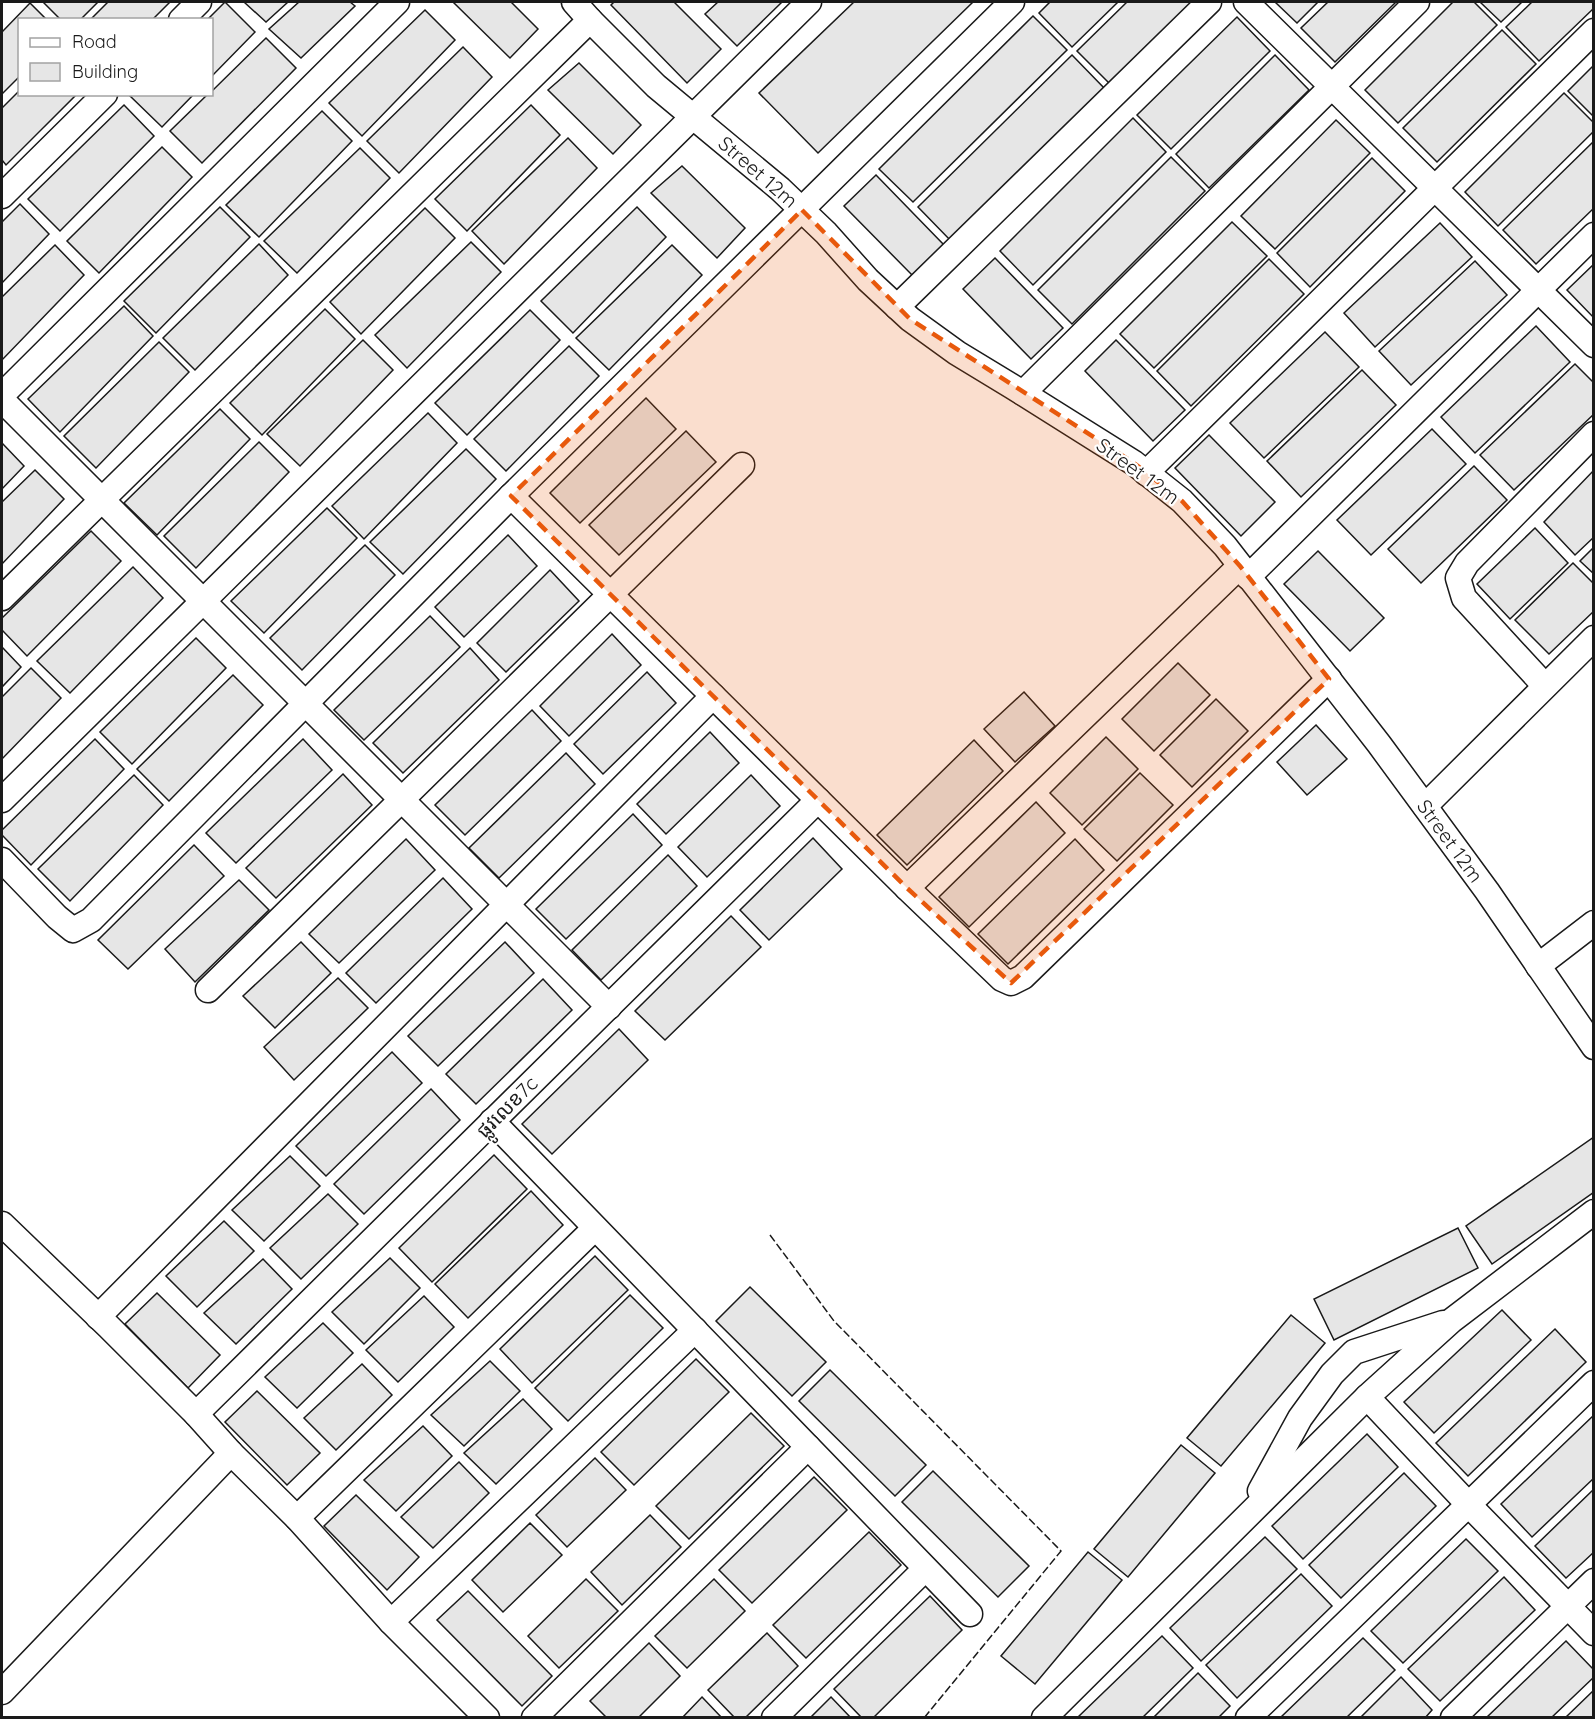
<svg xmlns="http://www.w3.org/2000/svg" width="1595" height="1719" viewBox="0 0 1595 1719" font-family="Quicksand,'Noto Sans Khmer',sans-serif">
	<style>
		.building { fill: #e6e6e6; stroke: #1a1a1a; stroke-width: 1.5 }
		.lines { fill: none; stroke-linecap: round; stroke-linejoin: round }
		.minor-casing { stroke: #1a1a1a; stroke-width: 27 }
		.minor { stroke: #fff; stroke-width: 24 }
		.fence { stroke: #1a1a1a; stroke-width: 1.5; stroke-dasharray: 8 3; stroke-linecap: butt }
		.marked { fill: #e8590c; fill-opacity: 0.2; stroke: #e8590c; stroke-width: 4.5; stroke-dasharray: 12 8; stroke-linejoin: round }
		.labels { text-anchor: middle; stroke-width: 4.5; stroke-linejoin: round; paint-order: stroke }
		.street-label { font-size: 20px; fill: #1a1a1a; stroke: #fff }
	</style>
	<rect width="100%" height="100%" fill="#fff"/>
	<g class="building">
		<polygon points="43,2 98,2 80,20 61,20"/>
		<polygon points="108,2 170,2 152,20 90,20"/>
		<polygon points="225,2 255,32 212,76 212,20 207,20"/>
		<polygon points="244,2 288,2 266,22"/>
		<polygon points="299,2 350,2 355,6 301,58 269,29"/>
		<polygon points="453,2 511,2 538,29 510,58"/>
		<polygon points="614,2 674,2 721,49 687,83 611,5"/>
		<polygon points="718,2 782,2 737,46 705,14"/>
		<polygon points="854,2 973,2 818,153 759,93"/>
		<polygon points="1050,2 1118,2 1072,47 1039,13"/>
		<polygon points="1127,2 1195,2 1111,85 1077,51"/>
		<polygon points="1275,2 1318,2 1297,23"/>
		<polygon points="1328,2 1396,2 1335,62 1301,28"/>
		<polygon points="1453,2 1474,2 1497,25 1398,123 1365,90"/>
		<polygon points="1480,2 1522,2 1501,22"/>
		<polygon points="1532,2 1594,2 1594,8 1539,61 1506,27"/>
		<polygon points="30,3 47,20 20,20 20,76 2,94 2,32"/>
		<polygon points="425,10 455,40 362,136 329,103"/>
		<polygon points="1033,16 1067,50 913,202 879,169"/>
		<polygon points="1237,17 1270,51 1171,149 1137,115"/>
		<polygon points="1502,30 1536,64 1437,162 1403,128"/>
		<polygon points="266,38 296,68 202,163 170,131 208,94 212,94 212,91"/>
		<polygon points="463,47 492,77 399,173 367,141"/>
		<polygon points="1072,55 1105,89 951,241 918,207"/>
		<polygon points="1275,55 1309,90 1209,188 1176,154"/>
		<polygon points="579,63 641,125 613,154 548,90"/>
		<polygon points="1594,65 1594,117 1568,91"/>
		<polygon points="20,90 20,94 77,94 6,165 2,160 2,108"/>
		<polygon points="1564,93 1594,123 1594,131 1498,226 1465,192"/>
		<polygon points="130,94 194,94 162,127 129,95"/>
		<polygon points="124,105 154,136 60,231 28,199"/>
		<polygon points="531,105 560,135 467,231 435,199"/>
		<polygon points="322,111 352,141 259,237 226,205"/>
		<polygon points="1133,118 1166,152 1033,285 1000,251"/>
		<polygon points="1336,120 1370,153 1275,249 1241,216"/>
		<polygon points="568,138 597,168 504,264 472,231"/>
		<polygon points="1594,141 1594,208 1536,264 1503,230"/>
		<polygon points="162,147 192,177 99,273 67,241"/>
		<polygon points="360,148 390,178 297,273 264,241"/>
		<polygon points="1171,157 1205,191 1072,324 1038,290"/>
		<polygon points="1372,158 1405,191 1310,287 1277,253"/>
		<polygon points="682,166 745,228 717,258 651,193"/>
		<polygon points="876,175 944,245 913,276 844,206"/>
		<polygon points="20,204 49,234 2,283 2,222"/>
		<polygon points="220,207 250,237 156,333 124,301"/>
		<polygon points="637,207 666,237 573,333 541,301"/>
		<polygon points="425,208 455,238 361,334 330,302"/>
		<polygon points="1232,222 1267,256 1154,368 1120,334"/>
		<polygon points="1440,223 1472,257 1375,347 1344,313"/>
		<polygon points="471,242 501,272 407,368 375,335"/>
		<polygon points="259,244 288,275 195,370 163,338"/>
		<polygon points="55,245 84,275 2,360 2,297"/>
		<polygon points="672,245 702,275 609,370 576,338"/>
		<polygon points="995,258 1063,328 1031,359 963,289"/>
		<polygon points="1269,259 1304,294 1191,406 1157,371"/>
		<polygon points="1475,261 1507,295 1411,385 1379,351"/>
		<polygon points="1594,264 1594,318 1567,290"/>
		<polygon points="124,306 153,336 60,432 28,399"/>
		<polygon points="325,309 355,339 262,435 230,403"/>
		<polygon points="530,310 560,340 467,435 435,403"/>
		<polygon points="1536,326 1570,362 1475,453 1441,417"/>
		<polygon points="1325,332 1359,367 1264,458 1230,423"/>
		<polygon points="363,340 393,370 300,466 267,434"/>
		<polygon points="1116,340 1185,410 1153,441 1085,371"/>
		<polygon points="159,342 189,372 96,468 64,436"/>
		<polygon points="569,346 599,376 506,471 474,439"/>
		<polygon points="1575,364 1594,383 1594,414 1514,490 1480,455"/>
		<polygon points="1362,370 1396,405 1301,497 1267,461"/>
		<polygon points="646,398 676,429 580,523 550,493"/>
		<polygon points="220,409 250,439 157,535 124,503"/>
		<polygon points="428,413 457,443 364,539 332,506"/>
		<polygon points="1432,429 1466,464 1371,555 1337,520"/>
		<polygon points="686,431 716,462 619,555 589,525"/>
		<polygon points="1209,435 1275,502 1241,536 1175,468"/>
		<polygon points="259,442 289,472 196,568 164,536"/>
		<polygon points="2,443 24,466 2,489"/>
		<polygon points="466,449 496,479 403,574 370,542"/>
		<polygon points="1474,466 1507,500 1421,583 1388,549"/>
		<polygon points="35,470 64,499 2,564 2,502"/>
		<polygon points="1594,470 1594,537 1575,555 1544,522"/>
		<polygon points="327,508 357,538 264,633 231,601"/>
		<polygon points="1535,528 1568,563 1510,619 1477,584"/>
		<polygon points="91,531 121,561 27,656 2,630 2,618"/>
		<polygon points="508,535 537,566 464,637 435,607"/>
		<polygon points="365,545 395,575 302,670 270,638"/>
		<polygon points="1594,547 1594,574 1580,561"/>
		<polygon points="1318,551 1384,618 1350,651 1284,584"/>
		<polygon points="1573,563 1594,584 1594,611 1549,654 1515,620"/>
		<polygon points="133,567 163,598 70,693 37,661"/>
		<polygon points="550,570 579,601 506,672 477,643"/>
		<polygon points="430,616 460,647 364,740 334,710"/>
		<polygon points="612,634 641,665 569,736 540,706"/>
		<polygon points="196,638 226,668 132,764 100,732"/>
		<polygon points="2,647 21,667 2,687"/>
		<polygon points="470,648 499,680 403,773 373,743"/>
		<polygon points="1178,663 1210,695 1154,751 1122,719"/>
		<polygon points="31,668 61,698 2,759 2,697"/>
		<polygon points="647,672 676,703 603,774 574,744"/>
		<polygon points="233,675 263,705 169,801 137,769"/>
		<polygon points="1024,692 1055,726 1015,762 984,729"/>
		<polygon points="1216,699 1248,731 1192,787 1160,755"/>
		<polygon points="532,710 561,741 465,835 435,805"/>
		<polygon points="1316,725 1347,759 1307,795 1277,762"/>
		<polygon points="710,732 739,763 666,834 637,804"/>
		<polygon points="1106,737 1138,769 1082,825 1050,793"/>
		<polygon points="95,739 124,769 31,865 2,835 2,830"/>
		<polygon points="303,739 332,770 236,863 206,833"/>
		<polygon points="974,740 1003,771 907,865 877,835"/>
		<polygon points="566,753 595,784 499,878 469,848"/>
		<polygon points="1140,773 1173,805 1117,861 1084,829"/>
		<polygon points="343,774 372,805 276,898 246,868"/>
		<polygon points="134,775 163,805 70,901 38,869"/>
		<polygon points="751,775 780,806 707,877 678,847"/>
		<polygon points="1036,802 1065,833 969,927 939,897"/>
		<polygon points="633,814 662,845 566,939 536,909"/>
		<polygon points="813,838 842,869 769,940 740,910"/>
		<polygon points="406,839 435,870 339,963 309,934"/>
		<polygon points="1075,839 1104,870 1008,964 978,934"/>
		<polygon points="194,845 224,876 128,969 98,940"/>
		<polygon points="668,855 697,886 601,980 572,950"/>
		<polygon points="443,878 472,909 376,1003 346,973"/>
		<polygon points="239,880 269,910 195,982 165,949"/>
		<polygon points="731,916 761,947 665,1040 635,1011"/>
		<polygon points="301,942 331,973 275,1028 243,996"/>
		<polygon points="505,942 534,973 438,1066 408,1036"/>
		<polygon points="338,978 368,1008 294,1080 264,1047"/>
		<polygon points="543,979 572,1010 476,1104 446,1074"/>
		<polygon points="619,1029 648,1060 552,1154 522,1124"/>
		<polygon points="392,1052 422,1083 326,1176 296,1146"/>
		<polygon points="431,1089 460,1120 364,1214 334,1184"/>
		<polygon points="1594,1137 1594,1192 1492,1264 1466,1226"/>
		<polygon points="494,1155 527,1189 432,1282 399,1248"/>
		<polygon points="290,1156 320,1186 264,1241 232,1210"/>
		<polygon points="531,1191 563,1225 468,1318 435,1284"/>
		<polygon points="328,1194 358,1224 301,1279 270,1248"/>
		<polygon points="224,1221 254,1251 197,1307 166,1276"/>
		<polygon points="1458,1228 1478,1268 1334,1340 1314,1299"/>
		<polygon points="595,1256 628,1290 532,1383 500,1349"/>
		<polygon points="390,1258 420,1288 364,1344 332,1312"/>
		<polygon points="263,1259 292,1289 236,1344 204,1313"/>
		<polygon points="750,1287 826,1362 792,1396 716,1321"/>
		<polygon points="157,1293 220,1355 188,1388 125,1324"/>
		<polygon points="630,1295 663,1328 568,1421 535,1388"/>
		<polygon points="424,1296 454,1327 398,1382 366,1350"/>
		<polygon points="1502,1310 1531,1340 1434,1433 1404,1402"/>
		<polygon points="1291,1315 1325,1343 1221,1466 1187,1438"/>
		<polygon points="323,1323 353,1353 297,1408 265,1377"/>
		<polygon points="1555,1329 1586,1362 1468,1476 1436,1443"/>
		<polygon points="696,1359 729,1392 634,1485 601,1452"/>
		<polygon points="490,1361 520,1391 464,1446 431,1415"/>
		<polygon points="362,1364 392,1395 336,1450 304,1418"/>
		<polygon points="830,1370 926,1465 895,1496 799,1401"/>
		<polygon points="257,1391 320,1453 287,1485 225,1422"/>
		<polygon points="523,1399 552,1429 496,1484 464,1453"/>
		<polygon points="751,1413 784,1446 689,1539 656,1506"/>
		<polygon points="1594,1415 1594,1478 1532,1537 1501,1504"/>
		<polygon points="423,1426 452,1456 396,1511 364,1480"/>
		<polygon points="1367,1434 1398,1467 1303,1559 1272,1526"/>
		<polygon points="1181,1445 1215,1473 1128,1577 1094,1549"/>
		<polygon points="595,1458 626,1490 567,1547 536,1515"/>
		<polygon points="459,1462 489,1493 433,1548 401,1517"/>
		<polygon points="933,1471 1029,1566 998,1597 902,1502"/>
		<polygon points="1404,1473 1436,1506 1341,1598 1309,1565"/>
		<polygon points="814,1477 847,1510 752,1603 719,1570"/>
		<polygon points="1594,1489 1594,1552 1566,1578 1535,1546"/>
		<polygon points="356,1495 419,1557 387,1590 324,1526"/>
		<polygon points="650,1515 681,1547 622,1605 591,1572"/>
		<polygon points="530,1523 562,1555 503,1612 472,1580"/>
		<polygon points="869,1532 901,1565 806,1658 773,1625"/>
		<polygon points="1265,1537 1297,1569 1201,1661 1170,1628"/>
		<polygon points="1466,1539 1498,1571 1403,1663 1371,1631"/>
		<polygon points="1088,1552 1122,1580 1035,1684 1001,1656"/>
		<polygon points="1301,1574 1332,1606 1237,1698 1206,1665"/>
		<polygon points="1504,1577 1535,1610 1440,1701 1408,1669"/>
		<polygon points="586,1579 618,1611 559,1668 528,1636"/>
		<polygon points="714,1579 745,1611 687,1668 655,1636"/>
		<polygon points="468,1591 552,1676 522,1706 437,1620"/>
		<polygon points="930,1596 962,1630 873,1718 862,1718 834,1689"/>
		<polygon points="767,1633 798,1666 745,1718 735,1718 708,1690"/>
		<polygon points="1162,1636 1193,1668 1142,1718 1077,1718"/>
		<polygon points="1363,1638 1395,1670 1346,1718 1280,1718"/>
		<polygon points="1566,1641 1594,1670 1594,1677 1551,1718 1486,1718"/>
		<polygon points="649,1643 680,1676 638,1718 607,1718 590,1701"/>
		<polygon points="1198,1673 1230,1706 1218,1718 1153,1718"/>
		<polygon points="1401,1677 1432,1710 1425,1718 1360,1718"/>
		<polygon points="1594,1690 1594,1718 1565,1718"/>
		<polygon points="702,1697 722,1718 682,1718"/>
		<polygon points="831,1697 851,1718 810,1718"/>
	</g>
	<g class="lines">
		<g class="minor-casing">
			<g id="minor">
				<polyline points="574,2 590,20 656,86 780,189 826,233 868,280 910,319 957,353 1013,387 1134,463 1182,501 1225,546 1379,744 1487,891 1594,1047"/>
				<polyline points="1246,2 1594,345"/>
				<polyline points="181,20 199,2"/>
				<polyline points="2,196 105,94"/>
				<polyline points="897,307 1209,2"/>
				<polyline points="1023,393 1417,2"/>
				<polyline points="2,395 397,2"/>
				<polyline points="2,400 609,1007"/>
				<polyline points="1146,473 1594,31"/>
				<polyline points="511,496 907,888 1240,566"/>
				<polyline points="1248,577 1594,235"/>
				<polyline points="2,598 590,20"/>
				<polyline points="1545,686 1464,598 1458,578 1467,563 1594,434"/>
				<polyline points="2,800 809,2"/>
				<polyline points="1425,806 1594,638"/>
				<polyline points="2,860 57,917 73,930 91,920 511,496 1012,2"/>
				<polyline points="907,888 1002,979 1011,983 1023,977 1329,679"/>
				<polyline points="1538,966 1594,923"/>
				<polyline points="208,990 742,465"/>
				<polyline points="492,1121 970,1614"/>
				<polyline points="2,1224 109,1327 196,1414 231,1453 297,1518 391,1622 487,1718"/>
				<polyline points="98,1317 713,696"/>
				<polyline points="1367,1397 1468,1504 1594,1633"/>
				<polyline points="196,1414 818,800"/>
				<polyline points="1260,1491 1300,1418 1332,1374 1354,1352 1443,1323"/>
				<polyline points="297,1518 595,1228"/>
				<polyline points="391,1622 695,1330"/>
				<polyline points="2,1692 231,1453"/>
				<polyline points="534,1718 808,1447"/>
				<polyline points="774,1718 925,1569"/>
				<polyline points="1044,1718 1367,1397 1451,1321 1594,1212"/>
				<polyline points="1248,1718 1594,1383"/>
				<polyline points="1453,1718 1594,1581"/>
			</g>
		</g>
		<use href="#minor" class="minor"/>
		<polyline class="fence" points="770,1235 834,1321 1061,1551 924,1718"/>
	</g>
	<path class="marked" d="M802 210 910 319 1134 463 1182 501 1240 566 1329 679 1011 983 907 888 511 496Z"/>
	<g class="labels">
		<g class="street-label">
			<text transform="translate(758 172) rotate(41)" y="7">Street 12m</text>
			<text transform="translate(1138 471) rotate(36)" y="7">Street 12m</text>
			<text transform="translate(1450 841) rotate(54)" y="7">Street 12m</text>
			<text transform="translate(507 1107) rotate(-45)" y="7">ផ្លូវលេខ7c</text>
		</g>
	</g>
	<rect width="1595" height="1719" fill="none" stroke="#1a1a1a" stroke-width="6"/>
	<rect x="18" y="18" width="195" height="78" fill="#ffffff" stroke="#a3a3a3" stroke-width="1.5"/>
	<rect x="30" y="38" width="30" height="9" fill="#ffffff" stroke="#a3a3a3" stroke-width="1.5"/>
	<text x="72" y="48" font-size="18" fill="#1a1a1a">Road</text>
	<rect x="30" y="63" width="30" height="18" fill="#e6e6e6" stroke="#a3a3a3" stroke-width="1.5"/>
	<text x="72" y="78" font-size="18" fill="#1a1a1a">Building</text>
</svg>
